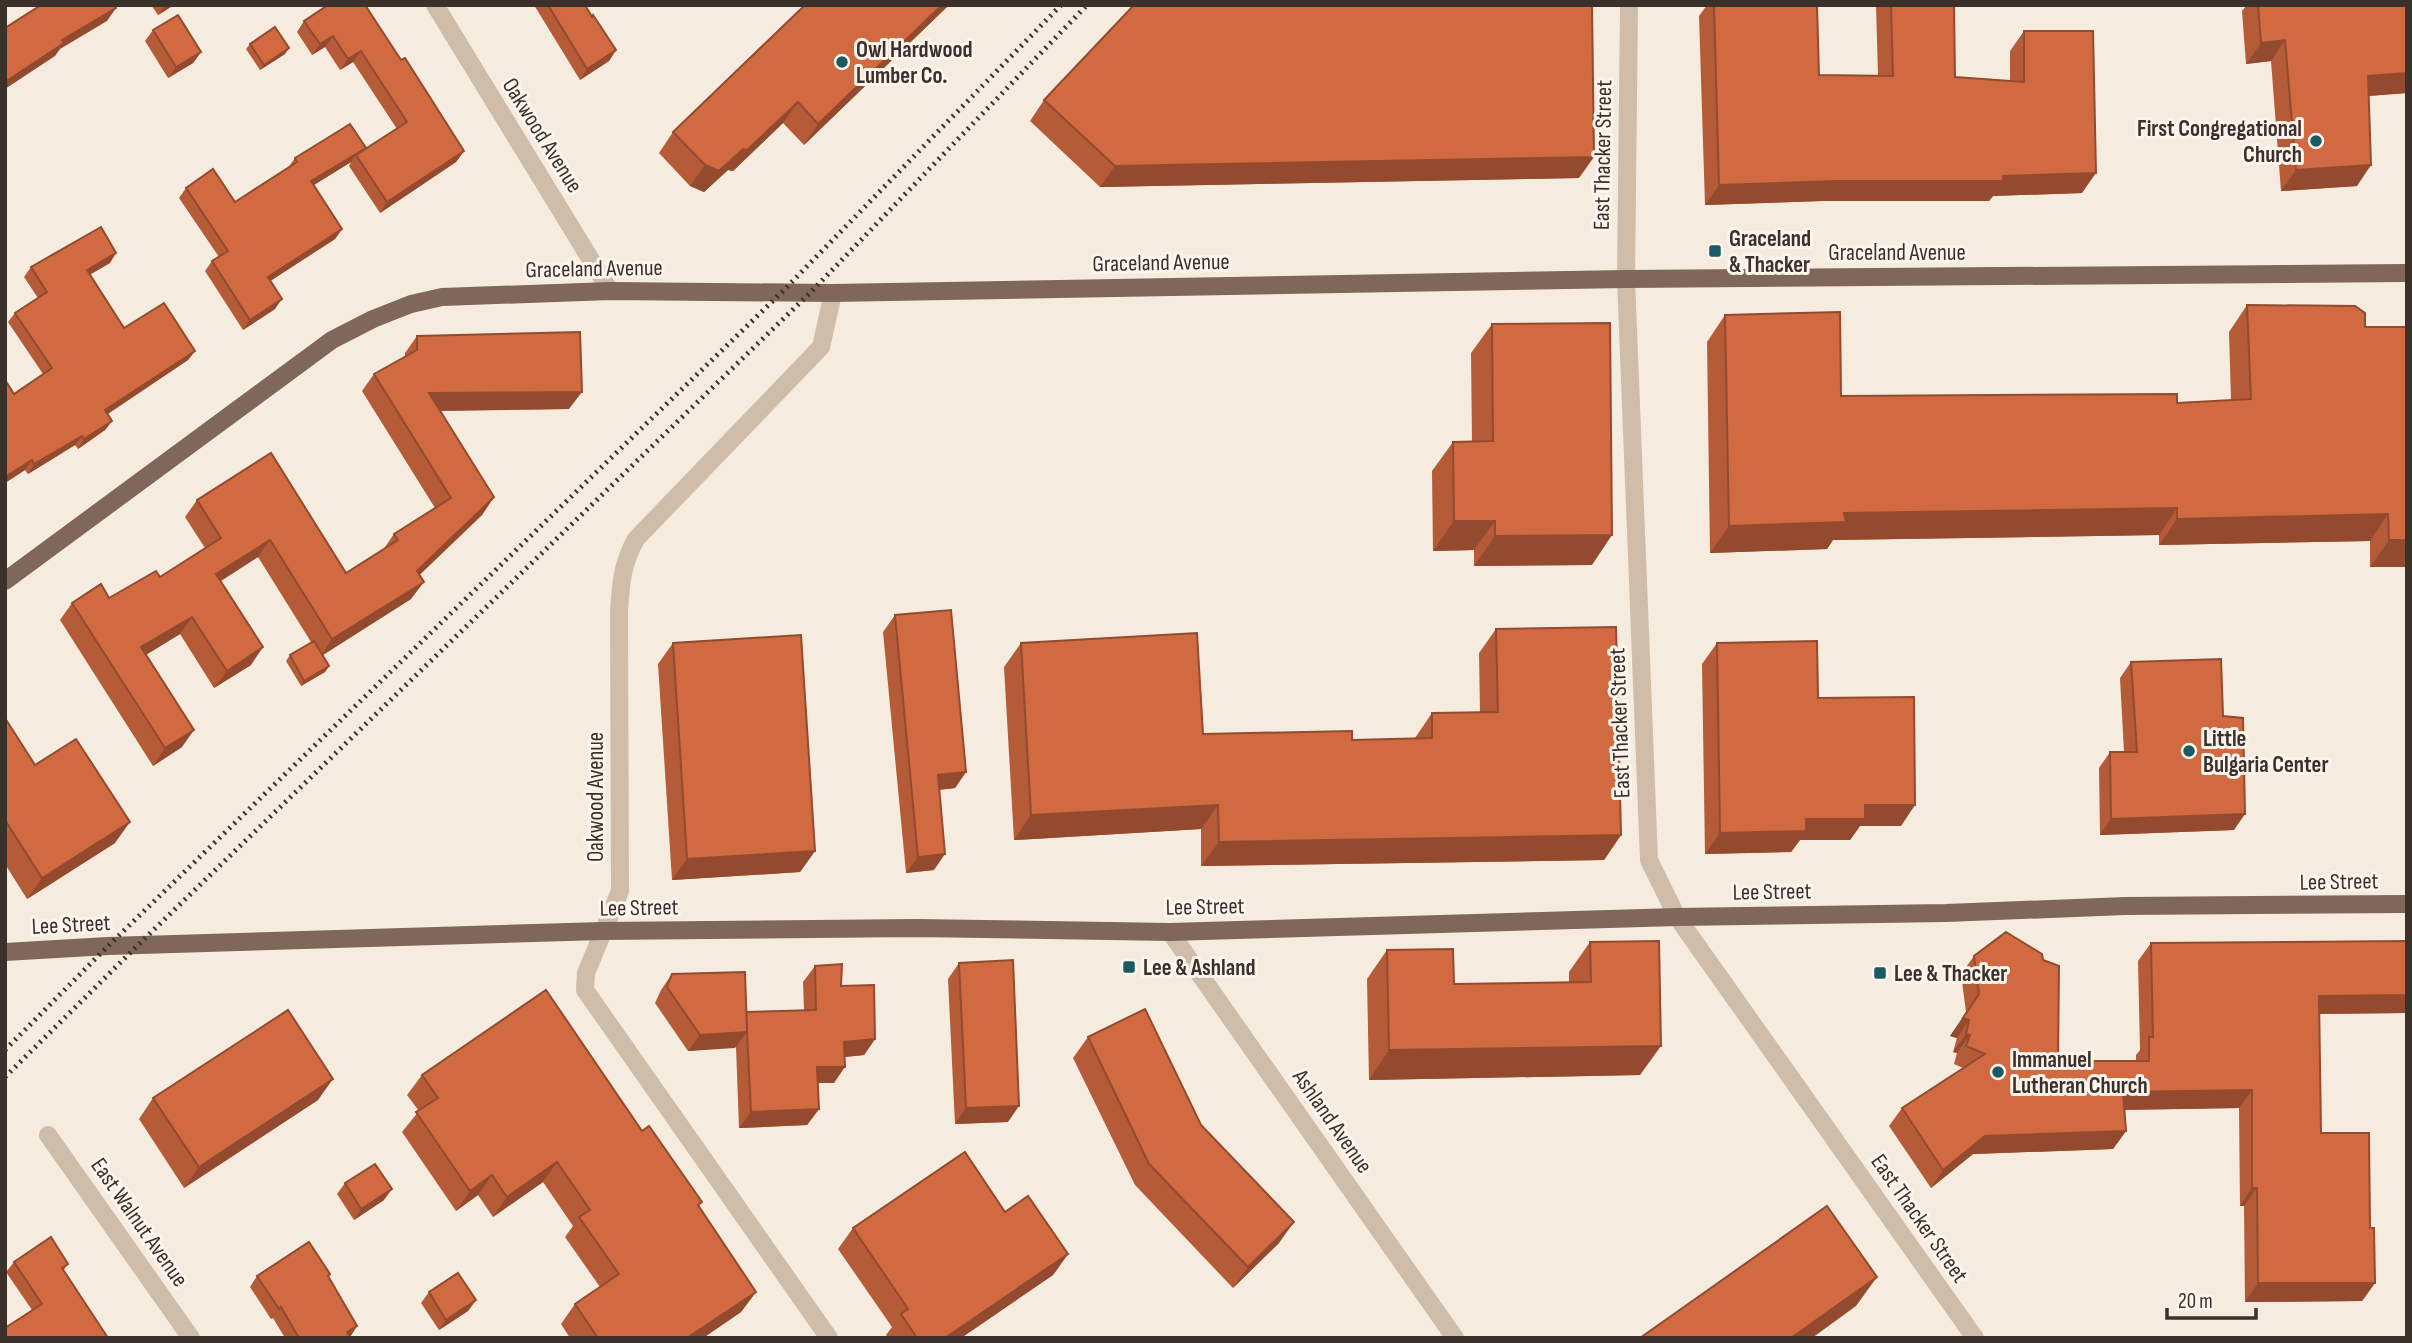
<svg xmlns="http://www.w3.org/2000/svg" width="2412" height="1343" viewBox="0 0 2412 1343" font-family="'Sofia Sans Condensed',sans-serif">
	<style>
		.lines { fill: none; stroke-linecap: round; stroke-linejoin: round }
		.minor { stroke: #cfbca9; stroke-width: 18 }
		.major { stroke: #7f6759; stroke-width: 18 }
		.rail { stroke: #3c302a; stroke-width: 5; stroke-dasharray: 2 5; stroke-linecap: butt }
		.wall { fill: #b55b38 }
		.shaded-wall { fill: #934a2e }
		.building { fill: #d26a41; stroke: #934a2e; stroke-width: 2 }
		.poi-dot { fill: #1a5b62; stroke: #fcf5ed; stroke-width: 2.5 }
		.labels { text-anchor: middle; stroke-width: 6; stroke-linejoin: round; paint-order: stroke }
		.poi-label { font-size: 23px; font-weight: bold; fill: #3c302a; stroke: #fcf5ed; text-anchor: start }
		.street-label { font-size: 23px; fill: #3c302a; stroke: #fcf5ed }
	</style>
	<rect width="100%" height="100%" fill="#f5ecdf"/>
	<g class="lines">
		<g class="minor">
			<polyline points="435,5 610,291"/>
			<polyline points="1629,5 1626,279 1649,860 1677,917 1975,1338"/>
			<polyline points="1170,932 1455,1338"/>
			<polyline points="48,1135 191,1338"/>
			<path d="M829 1338 585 990 586 973 620 891 619 611C621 583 622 564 636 539L821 347 833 293"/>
		</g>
		<g class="major">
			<polyline points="5,581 332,340 373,319 411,304 442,297 610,291 833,293 1626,279 2407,273"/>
			<polyline points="5,952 108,946 602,931 916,928 1170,932 1677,917 1946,913 2125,906 2407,904"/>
		</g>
		<g class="rail">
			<polyline points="5,1050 108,946 783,291 1061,5"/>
			<polyline points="5,1077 137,946 811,292 1087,5"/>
		</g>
	</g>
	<g class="wall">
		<polygon points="151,5 174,5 158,15"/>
		<polygon points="534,5 585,5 616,50 609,61 580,80"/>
		<polygon points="805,5 949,5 804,145 783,123 733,171 728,170 704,192 690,186 659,153 673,132"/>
		<polygon points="1707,5 1817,5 1819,75 1878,76 1876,5 1954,5 1955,77 2010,81 2010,51 2024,31 2082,193 1993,196 1989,201 1822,201 1705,205 1699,16"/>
		<polygon points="2247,5 2407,5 2407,93 2369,96 2357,186 2281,191 2271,61 2246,64 2242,11"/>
		<polygon points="304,21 401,60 464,151 456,162 380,213 349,166 351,162 314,185 342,229 335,239 270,281 275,309 243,330 205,271 212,261 219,257 179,198 186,188 235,202 288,168 295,158 365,149 397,129 353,62 340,70 325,47 312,55 297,32"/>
		<polygon points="153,30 201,52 193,63 168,78 145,41"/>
		<polygon points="250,44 285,54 260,70 246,49"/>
		<polygon points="1044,100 1579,178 1100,187 1030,121"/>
		<polygon points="110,263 90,274 124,328 195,351 188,360 108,414 112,421 105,430 78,449 75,445 28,474 25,470 5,483 5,380 14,394 43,374 8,322 15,313 38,298 24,277 31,267"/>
		<polygon points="2247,305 2365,327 2407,567 2370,567 2370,541 2159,545 2159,535 1833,540 1827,549 1710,553 1707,342 1725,315 1841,396 2177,403 2231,400 2229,332"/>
		<polygon points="1492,324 1592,565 1474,566 1474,550 1433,551 1432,471 1453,442 1472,442 1471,353"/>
		<polygon points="417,336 569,409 440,411 494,497 482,515 419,575 411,599 322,655 329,666 325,672 301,686 286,661 290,655 311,642 258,557 220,581 251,665 214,688 180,634 146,655 182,747 153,766 60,620 72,603 109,598 160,577 205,548 185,517 197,500 346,573 383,550 394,534 435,508 362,391 374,374 405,357 405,353"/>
		<polygon points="895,615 966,772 955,788 939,790 934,870 906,873 883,632"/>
		<polygon points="1496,629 1621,835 1604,860 1201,866 1201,829 1014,840 1004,667 1021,643 1203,734 1352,740 1415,738 1432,713 1480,712 1479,653"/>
		<polygon points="673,643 815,851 800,872 672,880 658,664"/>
		<polygon points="1717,643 1818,698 1901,826 1860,826 1850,840 1800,840 1791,852 1705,854 1702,664"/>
		<polygon points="2131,662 2234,830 2100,835 2099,768 2110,752 2124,752 2120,678"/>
		<polygon points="2407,695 2407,845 2406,845 2405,698"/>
		<polygon points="5,718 35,765 115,843 27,899 5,864"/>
		<polygon points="1590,942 1640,1075 1369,1080 1367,979 1387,950 1454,984 1569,982 1569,972"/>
		<polygon points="2151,943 2407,1013 2319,1014 2321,1133 2370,1228 2375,1283 2362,1301 2245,1302 2244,1206 2240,1206 2239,1108 2124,1110 2126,1131 2113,1149 1973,1154 1931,1188 1889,1126 1902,1108 1963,1068 1954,1064 1957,1053 1953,1052 1957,1038 1950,1036 1966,1012 1961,974 1974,956 2058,1061 2136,1061 2136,1055 2140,1050 2138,961"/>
		<polygon points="959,963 1008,1122 955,1124 948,979"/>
		<polygon points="815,966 841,986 875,1039 864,1055 845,1057 834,1083 817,1083 819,1109 807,1125 739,1128 736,1047 688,1051 655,1003 661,990 672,974 746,1013 804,1010 803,982"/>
		<polygon points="1088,1037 1201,1125 1279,1243 1233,1288 1135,1185 1073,1058"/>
		<polygon points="422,1075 642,1131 699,1207 756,1292 741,1312 703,1338 570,1338 561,1324 575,1304 600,1287 565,1237 573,1226 543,1182 493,1217 478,1195 456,1211 402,1132 419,1111 407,1095"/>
		<polygon points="153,1098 318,1100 184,1188 139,1119"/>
		<polygon points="345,1183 384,1200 354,1220 337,1194"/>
		<polygon points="853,1228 1068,1254 1053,1275 961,1338 888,1338 886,1335 892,1327 838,1249"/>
		<polygon points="14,1262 68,1264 63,1271 108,1338 32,1310 6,1272"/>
		<polygon points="257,1276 328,1277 357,1326 350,1337 351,1338 285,1338 273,1318 271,1319 250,1287"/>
		<polygon points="429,1292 476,1300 468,1311 439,1330 421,1303"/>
	</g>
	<g class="shaded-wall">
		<polygon points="165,5 174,5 158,15"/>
		<polygon points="942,5 949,5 804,145 818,124"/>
		<polygon points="116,8 107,21 60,49 55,56 5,89 5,82 62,40"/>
		<polygon points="333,36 325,47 312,55 320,44"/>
		<polygon points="2285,40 2271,61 2246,64 2261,43"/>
		<polygon points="289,48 285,54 260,70 264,65"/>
		<polygon points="616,50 609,61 580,80 587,69"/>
		<polygon points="361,51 353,62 340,70 348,59"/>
		<polygon points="201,52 193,63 168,78 176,67"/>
		<polygon points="2407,73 2407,93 2353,97 2368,76"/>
		<polygon points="798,102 783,123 733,171 728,170 704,192 690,186 705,165 743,149"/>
		<polygon points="366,148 356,155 351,162 304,191 311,181"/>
		<polygon points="464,151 456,162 380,213 387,202"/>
		<polygon points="1594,157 1579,178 1100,187 1115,166"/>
		<polygon points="2371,165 2357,186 2281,191 2296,170"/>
		<polygon points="2096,173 2082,193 1993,196 1989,201 1822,201 1705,205 1719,185"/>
		<polygon points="342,229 335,239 261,287 268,277"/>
		<polygon points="116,253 110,263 81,280 87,270"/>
		<polygon points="282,299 275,309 243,330 250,320"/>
		<polygon points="195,351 188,360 98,420 105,410"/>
		<polygon points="582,392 569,409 417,411 429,393"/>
		<polygon points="112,421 105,430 78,449 84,439"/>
		<polygon points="82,436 75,445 28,474 34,464"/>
		<polygon points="32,460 25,470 5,483 5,477"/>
		<polygon points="494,497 482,515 405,589 417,571"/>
		<polygon points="2177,508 2159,535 1833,540 1827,549 1710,553 1729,526 1844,513"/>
		<polygon points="2388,514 2370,541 2159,545 2177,519"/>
		<polygon points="1454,521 1495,521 1474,550 1433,551"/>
		<polygon points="1612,535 1592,565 1474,566 1495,536"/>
		<polygon points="270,540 258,557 204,592 216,574"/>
		<polygon points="2389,540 2407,540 2407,567 2370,567"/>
		<polygon points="424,582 411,599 320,657 332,639"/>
		<polygon points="192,617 180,634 129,665 141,647"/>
		<polygon points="263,647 251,665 214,688 227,671"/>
		<polygon points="329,666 325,672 301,686 304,681"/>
		<polygon points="194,730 182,747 153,766 165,748"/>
		<polygon points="966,772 955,788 926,791 938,775"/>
		<polygon points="1218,805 1201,829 1014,840 1031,815"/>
		<polygon points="1865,805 1915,805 1901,826 1860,826 1850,840 1800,840 1791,852 1705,854 1720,833"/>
		<polygon points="2245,814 2234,830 2100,835 2111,819"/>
		<polygon points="130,822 115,843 27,899 42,878"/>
		<polygon points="1621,835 1604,860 1201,866 1219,842"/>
		<polygon points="815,851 800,872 672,880 687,859"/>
		<polygon points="945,854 934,870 906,873 918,857"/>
		<polygon points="2407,995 2407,1013 2306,1014 2319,996"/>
		<polygon points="1963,1018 1969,1020 1957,1038 1950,1036"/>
		<polygon points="747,1032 735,1048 688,1051 700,1035"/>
		<polygon points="1966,1034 1970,1035 1957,1053 1953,1052"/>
		<polygon points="875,1039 864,1055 833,1058 844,1042"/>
		<polygon points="1661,1046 1640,1075 1369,1080 1389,1050"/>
		<polygon points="817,1067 845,1067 834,1083 805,1083"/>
		<polygon points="333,1079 318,1100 184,1188 199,1167"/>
		<polygon points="2252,1090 2239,1108 2110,1110 2123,1092"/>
		<polygon points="1019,1106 1008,1122 955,1124 966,1108"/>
		<polygon points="819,1109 807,1125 739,1128 751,1112"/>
		<polygon points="2126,1131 2113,1149 1973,1154 1931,1188 1943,1170 1985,1136"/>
		<polygon points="557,1162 543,1182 493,1217 507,1197"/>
		<polygon points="492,1175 478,1195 456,1211 470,1191"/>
		<polygon points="2252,1188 2257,1188 2244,1206 2240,1206"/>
		<polygon points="392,1189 384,1200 354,1220 361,1209"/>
		<polygon points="1294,1222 1279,1243 1233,1288 1248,1267"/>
		<polygon points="1068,1254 1053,1275 961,1338 945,1338"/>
		<polygon points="1877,1277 1856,1306 1812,1338 1791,1338"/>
		<polygon points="2258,1283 2375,1283 2362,1301 2245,1302"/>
		<polygon points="756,1292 741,1312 703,1338 687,1338"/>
		<polygon points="476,1300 468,1311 439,1330 446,1320"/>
		<polygon points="357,1326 350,1337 347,1332"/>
	</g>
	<g class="building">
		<polygon points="41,5 114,5 116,8 62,40 64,43 5,82 5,28"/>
		<polygon points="328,5 365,5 401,60 405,58 464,151 387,202 356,155 407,122 361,51 348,59 333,36 320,44 304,21"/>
		<polygon points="548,5 585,5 592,17 593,15 616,50 587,69"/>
		<polygon points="805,5 942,5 818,124 798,102 747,150 743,149 719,171 705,165 673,132"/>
		<polygon points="1134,5 1592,5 1594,157 1115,166 1044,100"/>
		<polygon points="1714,5 1817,5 1819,75 1893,76 1891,5 1954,5 1955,77 2024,82 2024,31 2093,31 2096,173 2003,176 2003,181 1836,181 1719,185"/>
		<polygon points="2258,5 2407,5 2407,73 2368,76 2371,165 2296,170 2285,40 2261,43"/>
		<polygon points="178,15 201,52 176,67 153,30"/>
		<polygon points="275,27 289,48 264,65 250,44"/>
		<polygon points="350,124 366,148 311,181 342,229 268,277 282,299 250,320 212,261 228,251 186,188 213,169 235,202 297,162 295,158"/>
		<polygon points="101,227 116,253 87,270 124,328 164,303 195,351 105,410 112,421 84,439 82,436 34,464 32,460 5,477 5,380 14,394 52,368 15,313 47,292 31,267"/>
		<polygon points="2247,305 2355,306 2365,313 2365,327 2407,327 2407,540 2389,540 2388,514 2177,519 2177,508 1844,513 1846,522 1729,526 1725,315 1840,312 1841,396 2177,394 2177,403 2251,399"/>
		<polygon points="1610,323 1612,535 1495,536 1495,521 1454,521 1453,442 1493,441 1492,324"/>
		<polygon points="580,332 582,392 429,393 494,497 417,571 424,582 332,639 270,540 216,574 263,647 227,671 192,617 141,647 194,730 165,748 72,603 101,584 109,598 156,571 160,577 221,538 197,500 271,453 346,573 398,540 394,534 451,498 374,374 417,350 417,336"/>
		<polygon points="951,610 966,772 938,775 945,854 918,857 895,615"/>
		<polygon points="1616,627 1621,835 1219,842 1218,805 1031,815 1021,643 1197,633 1203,734 1352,731 1352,740 1432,738 1432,713 1498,712 1496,629"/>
		<polygon points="801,635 815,851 687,859 673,643"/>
		<polygon points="314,641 329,666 304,681 290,655"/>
		<polygon points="1817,641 1818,698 1914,697 1915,805 1865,805 1865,819 1806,819 1806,831 1720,833 1717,643"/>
		<polygon points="2221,659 2223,716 2243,718 2245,814 2111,819 2110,752 2137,752 2131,662"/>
		<polygon points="5,718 35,765 76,739 130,822 42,878 5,820"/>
		<polygon points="2006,932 2042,954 2043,960 2059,966 2058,1061 2149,1061 2149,1037 2153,1037 2151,943 2407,941 2407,995 2319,996 2321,1133 2369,1133 2370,1228 2374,1228 2375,1283 2258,1283 2257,1188 2252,1188 2252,1090 2123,1092 2126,1131 1985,1136 1943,1170 1902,1108 1985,1054 1966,1046 1970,1035 1966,1034 1969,1020 1963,1018 1979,994 1974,956"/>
		<polygon points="1659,941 1661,1046 1389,1050 1387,950 1453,949 1454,984 1591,982 1590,942"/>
		<polygon points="1013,960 1019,1106 966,1108 959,963"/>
		<polygon points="842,964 841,986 874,985 875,1039 844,1042 845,1067 817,1067 819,1109 751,1112 746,1012 816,1010 815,966"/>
		<polygon points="745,972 747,1032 700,1035 667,987 672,974"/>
		<polygon points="546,990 642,1131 649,1126 702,1202 698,1205 756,1292 687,1338 598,1338 575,1304 619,1274 579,1217 590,1210 557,1162 507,1197 492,1175 470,1191 416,1112 438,1098 422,1075"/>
		<polygon points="1145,1009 1201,1125 1294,1222 1248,1267 1149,1164 1088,1037"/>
		<polygon points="288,1010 333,1079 199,1167 153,1098"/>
		<polygon points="965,1152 1005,1212 1028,1196 1068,1254 945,1338 917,1338 901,1314 908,1309 853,1228"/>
		<polygon points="375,1164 392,1189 361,1209 345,1183"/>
		<polygon points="1827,1206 1877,1277 1791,1338 1640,1338"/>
		<polygon points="51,1237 68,1264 62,1268 108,1338 5,1338 5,1328 42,1304 14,1262"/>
		<polygon points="309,1242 330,1274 328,1276 357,1326 347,1332 351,1338 299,1338 281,1307 279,1309 257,1276"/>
		<polygon points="458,1273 476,1300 446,1320 429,1292"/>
	</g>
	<g class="poi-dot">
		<circle cx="842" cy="62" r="7"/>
		<circle cx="2316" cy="141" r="7"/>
		<rect x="1708" y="244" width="14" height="14" rx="3.5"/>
		<circle cx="2189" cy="751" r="7"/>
		<rect x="1122" y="960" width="14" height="14" rx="3.5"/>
		<rect x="1873" y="966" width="14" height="14" rx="3.5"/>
		<circle cx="1998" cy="1072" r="7"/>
	</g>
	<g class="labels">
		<g class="poi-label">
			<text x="856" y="57">Owl Hardwood<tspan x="856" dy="26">Lumber Co.</tspan></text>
			<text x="2302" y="136" text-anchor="end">First Congregational<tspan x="2302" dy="26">Church</tspan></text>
			<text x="1729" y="246">Graceland<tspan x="1729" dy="26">&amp; Thacker</tspan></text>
			<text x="2203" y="746">Little<tspan x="2203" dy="26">Bulgaria Center</tspan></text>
			<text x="1143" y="975">Lee &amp; Ashland</text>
			<text x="1894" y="981">Lee &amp; Thacker</text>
			<text x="2012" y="1067">Immanuel<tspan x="2012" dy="26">Lutheran Church</tspan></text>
		</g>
		<g class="street-label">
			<text transform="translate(543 135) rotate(58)" y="8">Oakwood Avenue</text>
			<text transform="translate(1602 155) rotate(-89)" y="8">East Thacker Street</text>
			<text x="1897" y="260">Graceland Avenue</text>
			<text transform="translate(1161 262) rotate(-1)" y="8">Graceland Avenue</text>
			<text transform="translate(594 268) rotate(-1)" y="8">Graceland Avenue</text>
			<text transform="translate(1619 723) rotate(-92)" y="8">East Thacker Street</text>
			<text transform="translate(595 797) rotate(-90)" y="8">Oakwood Avenue</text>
			<text transform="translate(2339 881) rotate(-1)" y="8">Lee Street</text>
			<text transform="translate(1772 891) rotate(-1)" y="8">Lee Street</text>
			<text transform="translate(1205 906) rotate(-1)" y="8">Lee Street</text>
			<text transform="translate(639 907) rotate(-1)" y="8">Lee Street</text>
			<text transform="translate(71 924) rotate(-3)" y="8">Lee Street</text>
			<text transform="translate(1333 1121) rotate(55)" y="8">Ashland Avenue</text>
			<text transform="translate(1920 1218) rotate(55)" y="8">East Thacker Street</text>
			<text transform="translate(140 1222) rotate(55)" y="8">East Walnut Avenue</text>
		</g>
	</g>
	<rect width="2412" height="1343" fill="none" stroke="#3c302a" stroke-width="14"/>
	<path d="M2167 1308v10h89v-10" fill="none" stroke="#3c302a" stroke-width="3.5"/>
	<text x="2178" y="1308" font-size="21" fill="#3c302a" stroke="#fcf5ed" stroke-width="5" paint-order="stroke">20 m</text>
</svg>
